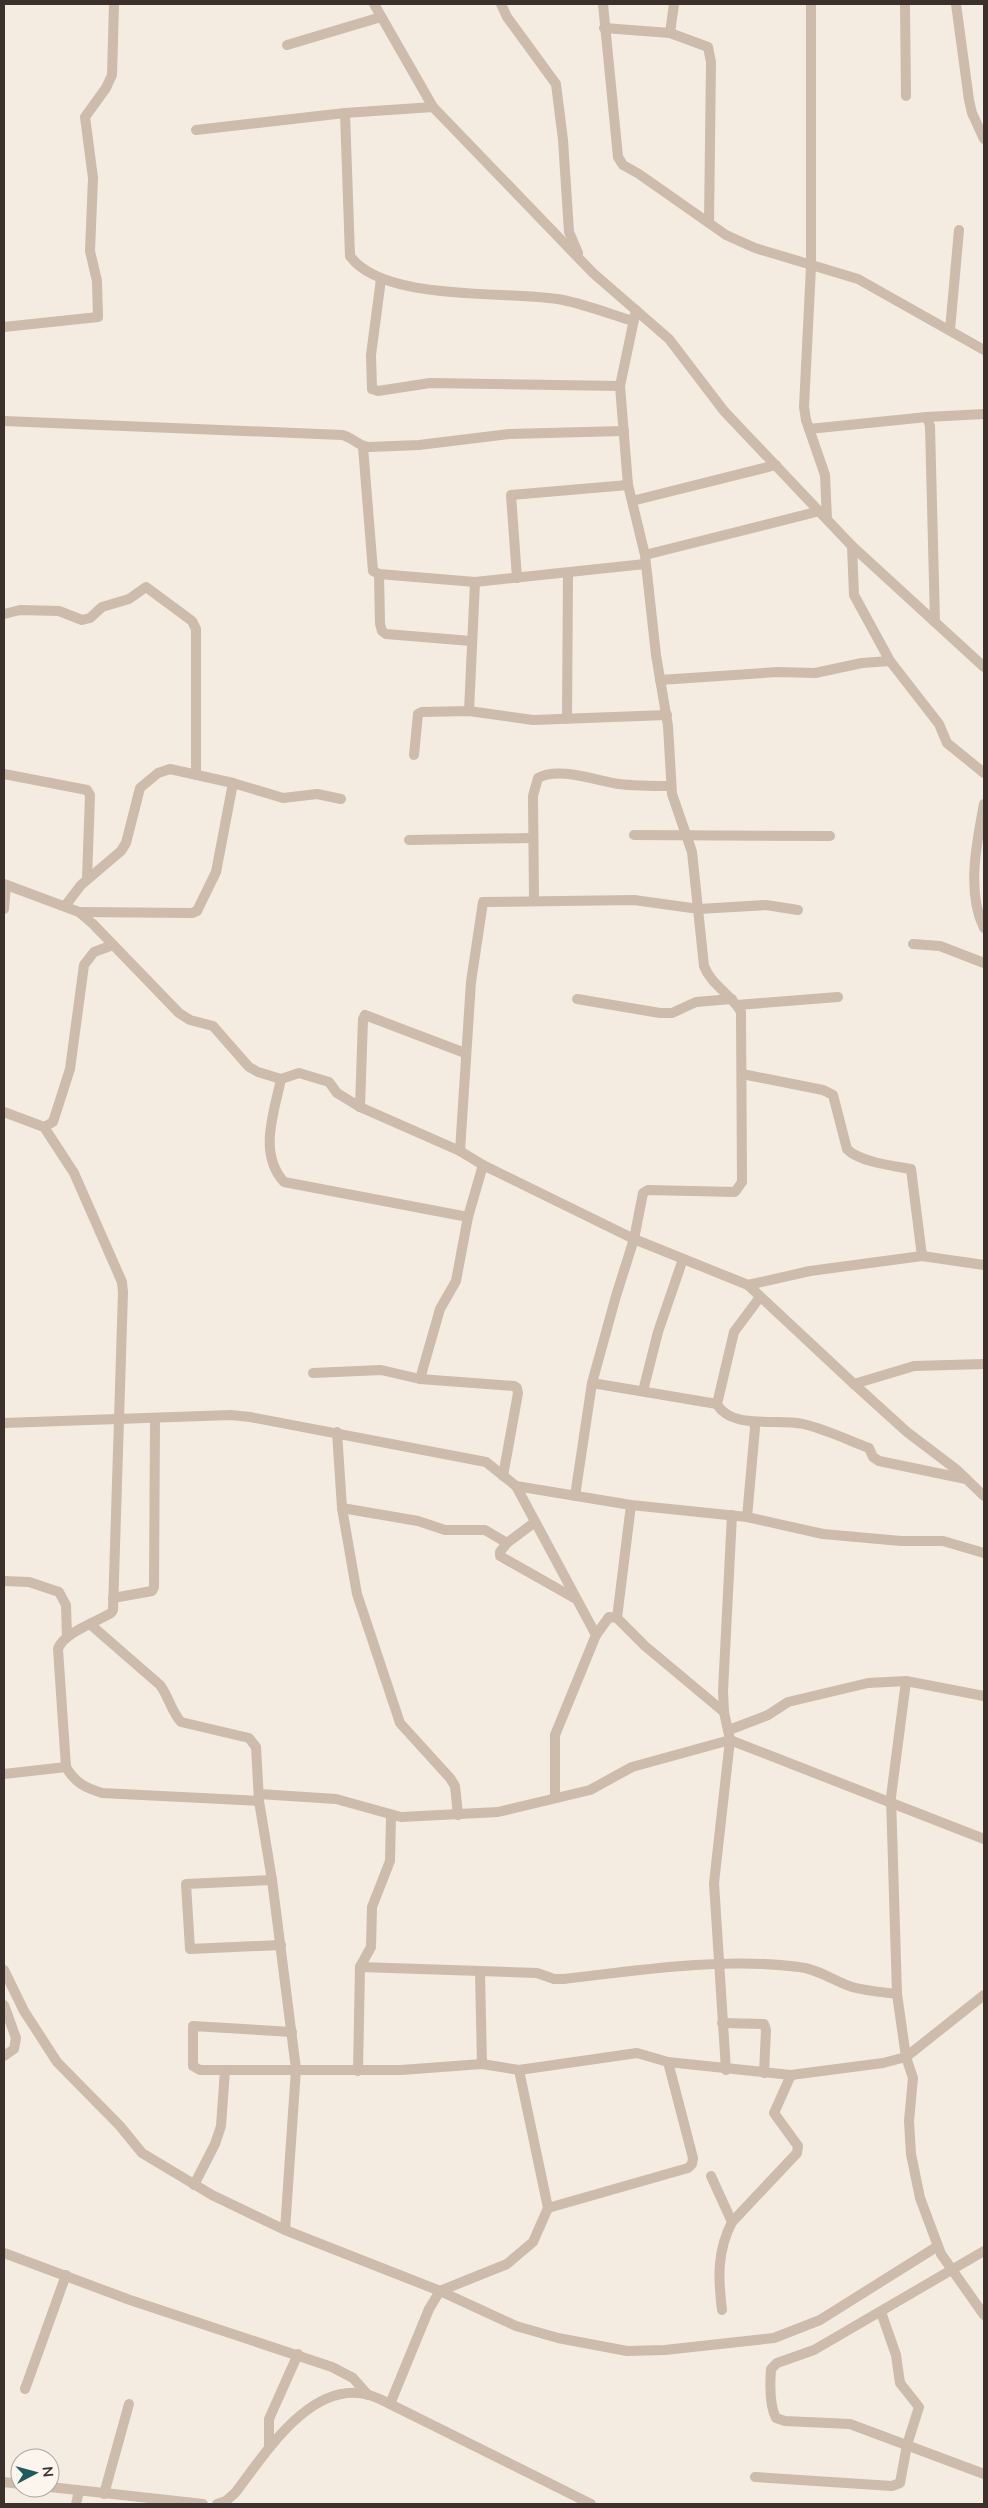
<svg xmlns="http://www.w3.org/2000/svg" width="988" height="2508" viewBox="0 0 988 2508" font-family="Mulish,sans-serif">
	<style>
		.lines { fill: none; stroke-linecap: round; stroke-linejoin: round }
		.street { stroke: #cdbbac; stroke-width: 10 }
	</style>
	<rect width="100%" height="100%" fill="#f4ebe1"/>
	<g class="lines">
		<g class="street">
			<polyline points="374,4 433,107 593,273 669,339 724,411 852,546 984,667"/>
			<polyline points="501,4 507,17 556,84 563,140 569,232 578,253"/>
			<polyline points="603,4 618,157 623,165 639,174 726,235 755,248 858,279 984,350"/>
			<polyline points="811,4 811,267 804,407 806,420 825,475 827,519"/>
			<polyline points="905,4 906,96"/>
			<polyline points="956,4 969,100 972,113 984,139"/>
			<polyline points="604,28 670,33 708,47 711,62 709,223"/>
			<polyline points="670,33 674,4"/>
			<polyline points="287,45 381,17"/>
			<path d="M433 107 345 113 350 256C384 303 509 290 563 300 587 305 610 314 633 321"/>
			<polyline points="196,130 345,113"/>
			<polyline points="381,279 371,355 372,389 378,391 430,383 620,386"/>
			<polyline points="4,327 98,317 97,281 90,251 93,178 85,117 106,88 112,75 114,4"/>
			<polyline points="950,330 959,230"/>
			<polyline points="927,417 930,426 935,622"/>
			<path d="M4 421 342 435C352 437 358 446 369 447L419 445 509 434 624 431"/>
			<polyline points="809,429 927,417 984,414"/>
			<polyline points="363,447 373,571 379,574 475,582 645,564"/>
			<polyline points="632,501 776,465"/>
			<polyline points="852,546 854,595 890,661 939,724 947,743 984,773"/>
			<polyline points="645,555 820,511"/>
			<polyline points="379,574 380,624 382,631 386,634 471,641"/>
			<polyline points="517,578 511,495 628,485"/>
			<polyline points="4,614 20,610 59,611 82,620 90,618 102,607 129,599 146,587 192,621 196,629 196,775"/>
			<polyline points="660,680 777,672 815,673 862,663 890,661"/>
			<polyline points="469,711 475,582"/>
			<polyline points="567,719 568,573"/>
			<polyline points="414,755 418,714 422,712 469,711 533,720 667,715"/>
			<polyline points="4,774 87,790 90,795 87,879"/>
			<path d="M984 804C977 841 966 892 984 928"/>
			<polyline points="634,835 830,836"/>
			<polyline points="409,840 532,838"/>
			<polyline points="4,884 79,912 93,924 179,1013 190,1020 213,1026 249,1067 258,1072 281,1079 299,1073 329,1082 337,1093 360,1107 460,1151 483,1165 634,1239 748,1285 854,1384 907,1432 957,1470 984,1496"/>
			<path d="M534 900 533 796 538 778C558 766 597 781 619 784 636 786 654 786 671 786"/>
			<polyline points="65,906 81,885 121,851 126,843 140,788 158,773 170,769 233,783 283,798 317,794 341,799"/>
			<polyline points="4,909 6,885"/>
			<polyline points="79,912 192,913 197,911 216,872 233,783"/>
			<polyline points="913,944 940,946 984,963"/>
			<polyline points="577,999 660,1013 672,1013 696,1002 732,999"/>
			<polyline points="737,1005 838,997"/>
			<path d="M742 1074 823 1090 833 1095 847 1149C859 1162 894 1166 911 1169L922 1256"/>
			<path d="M281 1079C274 1113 258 1153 284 1182L468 1217"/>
			<polyline points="360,1107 363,1019 365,1015 465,1053"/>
			<path d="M4 1112 44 1127 74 1173 122 1282 123 1292 113 1610 111 1613C96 1622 63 1633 58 1649L66 1767C75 1783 86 1788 102 1793L259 1801"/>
			<polyline points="44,1127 53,1122 70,1069 84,965 94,952 113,945"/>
			<polyline points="460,1151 471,982 483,902 634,900 699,909 766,905 798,910"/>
			<polyline points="748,1285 810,1271 922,1256 984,1265"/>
			<path d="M760 1297 734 1332 717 1404C731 1430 778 1418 803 1424 825 1429 848 1440 869 1448L873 1457 879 1461 966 1479"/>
			<polyline points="313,1373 381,1370 420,1379 514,1386 517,1388 518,1393 503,1476"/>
			<polyline points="420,1379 440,1309 456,1281 468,1217 483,1165"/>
			<polyline points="592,1383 717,1404"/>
			<polyline points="854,1384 914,1366 984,1364"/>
			<polyline points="643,1391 658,1332 683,1259"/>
			<polyline points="4,1423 231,1415 250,1417 486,1462 516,1486 631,1505 747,1517 823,1534 901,1541 943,1541 984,1553"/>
			<polyline points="337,1432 342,1508 357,1594 400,1723 450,1778 455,1786 458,1815"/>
			<polyline points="516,1486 596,1635"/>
			<path d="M575 1496 592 1383 616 1296 634 1239 643 1193 648 1190 735 1192 742 1182 741 1012C732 995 711 985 704 966L692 852 672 794 668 726 656 655 645 555 628 485 620 386 636 310"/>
			<polyline points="342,1508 418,1521 445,1530 485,1530 507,1543"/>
			<polyline points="747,1517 755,1428 754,1423"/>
			<polyline points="535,1522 507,1543 500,1552 500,1556 576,1599"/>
			<polyline points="4,1581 29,1582 59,1592 66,1605 67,1637"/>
			<polyline points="113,1598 152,1591 154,1587 155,1418"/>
			<polyline points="617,1618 631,1505"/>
			<path d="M91 1625 160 1685C169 1697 171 1711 181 1722L249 1738 256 1747 259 1801 272 1880 296 2069 285 2230"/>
			<polyline points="906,1681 891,1797 897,1994 906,2057 913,2078 909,2121 911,2154 920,2198 941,2254 984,2315"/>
			<polyline points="729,1730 768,1715 788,1702 868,1683 906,1681 984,1696"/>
			<polyline points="4,1774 66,1767"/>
			<polyline points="259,1794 336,1799 401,1817 498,1812 590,1790 632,1767 730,1740 984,1839"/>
			<polyline points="555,1796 555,1735 596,1635 609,1617 617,1618 645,1646 724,1712"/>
			<polyline points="272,1880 186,1884 190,1949 281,1945"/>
			<path d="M360 1967 537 1973 554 1979H564C639 1970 724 1957 799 1967 818 1969 834 1981 852 1987 867 1991 882 1992 897 1994"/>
			<polyline points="4,1970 24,2011 57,2062 120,2126 142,2153 212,2195 285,2230 440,2291 516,2326 558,2338 627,2351 665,2350 774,2338 820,2320 938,2246"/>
			<polyline points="480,1973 482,2064"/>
			<polyline points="4,2005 16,2038 14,2049 4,2056"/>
			<polyline points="722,2023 764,2024 766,2030 764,2073"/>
			<path d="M292 2032 193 2026V2066L200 2070H401L482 2064 519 2070 637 2053 668 2062 791 2075 774 2113 798 2146 797 2153 732 2222C717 2251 718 2278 722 2310"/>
			<polyline points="726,2070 714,1883 730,1740 724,1712 723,1691 732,1515"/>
			<polyline points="358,2071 360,1967 371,1947 372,1907 390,1861 391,1816"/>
			<polyline points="791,2075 883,2063 906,2057 984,1995"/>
			<polyline points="711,2176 732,2222"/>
			<polyline points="194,2185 215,2144 221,2126 225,2070"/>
			<polyline points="548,2208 688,2168 692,2164 693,2158 668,2062"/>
			<path d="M984 2251 814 2350 777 2363 771 2369C770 2383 769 2405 776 2418L785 2421 850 2424 984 2474"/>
			<polyline points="4,2253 130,2300 332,2367 353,2378 368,2395"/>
			<polyline points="25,2389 66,2275"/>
			<polyline points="390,2404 429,2309 440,2291 507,2264 533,2242 548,2208 519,2070"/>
			<polyline points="269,2448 269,2419 298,2354"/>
			<polyline points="755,2477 892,2486 900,2483 907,2445 919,2407 900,2383 896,2355 881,2312"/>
			<polyline points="4,2482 20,2484"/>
			<polyline points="50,2487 203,2504"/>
			<polyline points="104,2494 129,2404"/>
			<polyline points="76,2504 79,2491"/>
			<path d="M217 2504 226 2501 235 2493C265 2454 311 2379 369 2395 376 2397 384 2401 390 2404L591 2504"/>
		</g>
	</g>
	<rect width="988" height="2508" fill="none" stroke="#3b302b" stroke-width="10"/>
	<g transform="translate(35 2473) rotate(84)"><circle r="24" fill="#fbf5ee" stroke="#aea6a0"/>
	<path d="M0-4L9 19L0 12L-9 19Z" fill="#1f5a5e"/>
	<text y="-8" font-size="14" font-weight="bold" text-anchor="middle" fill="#3b302b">N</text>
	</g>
</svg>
